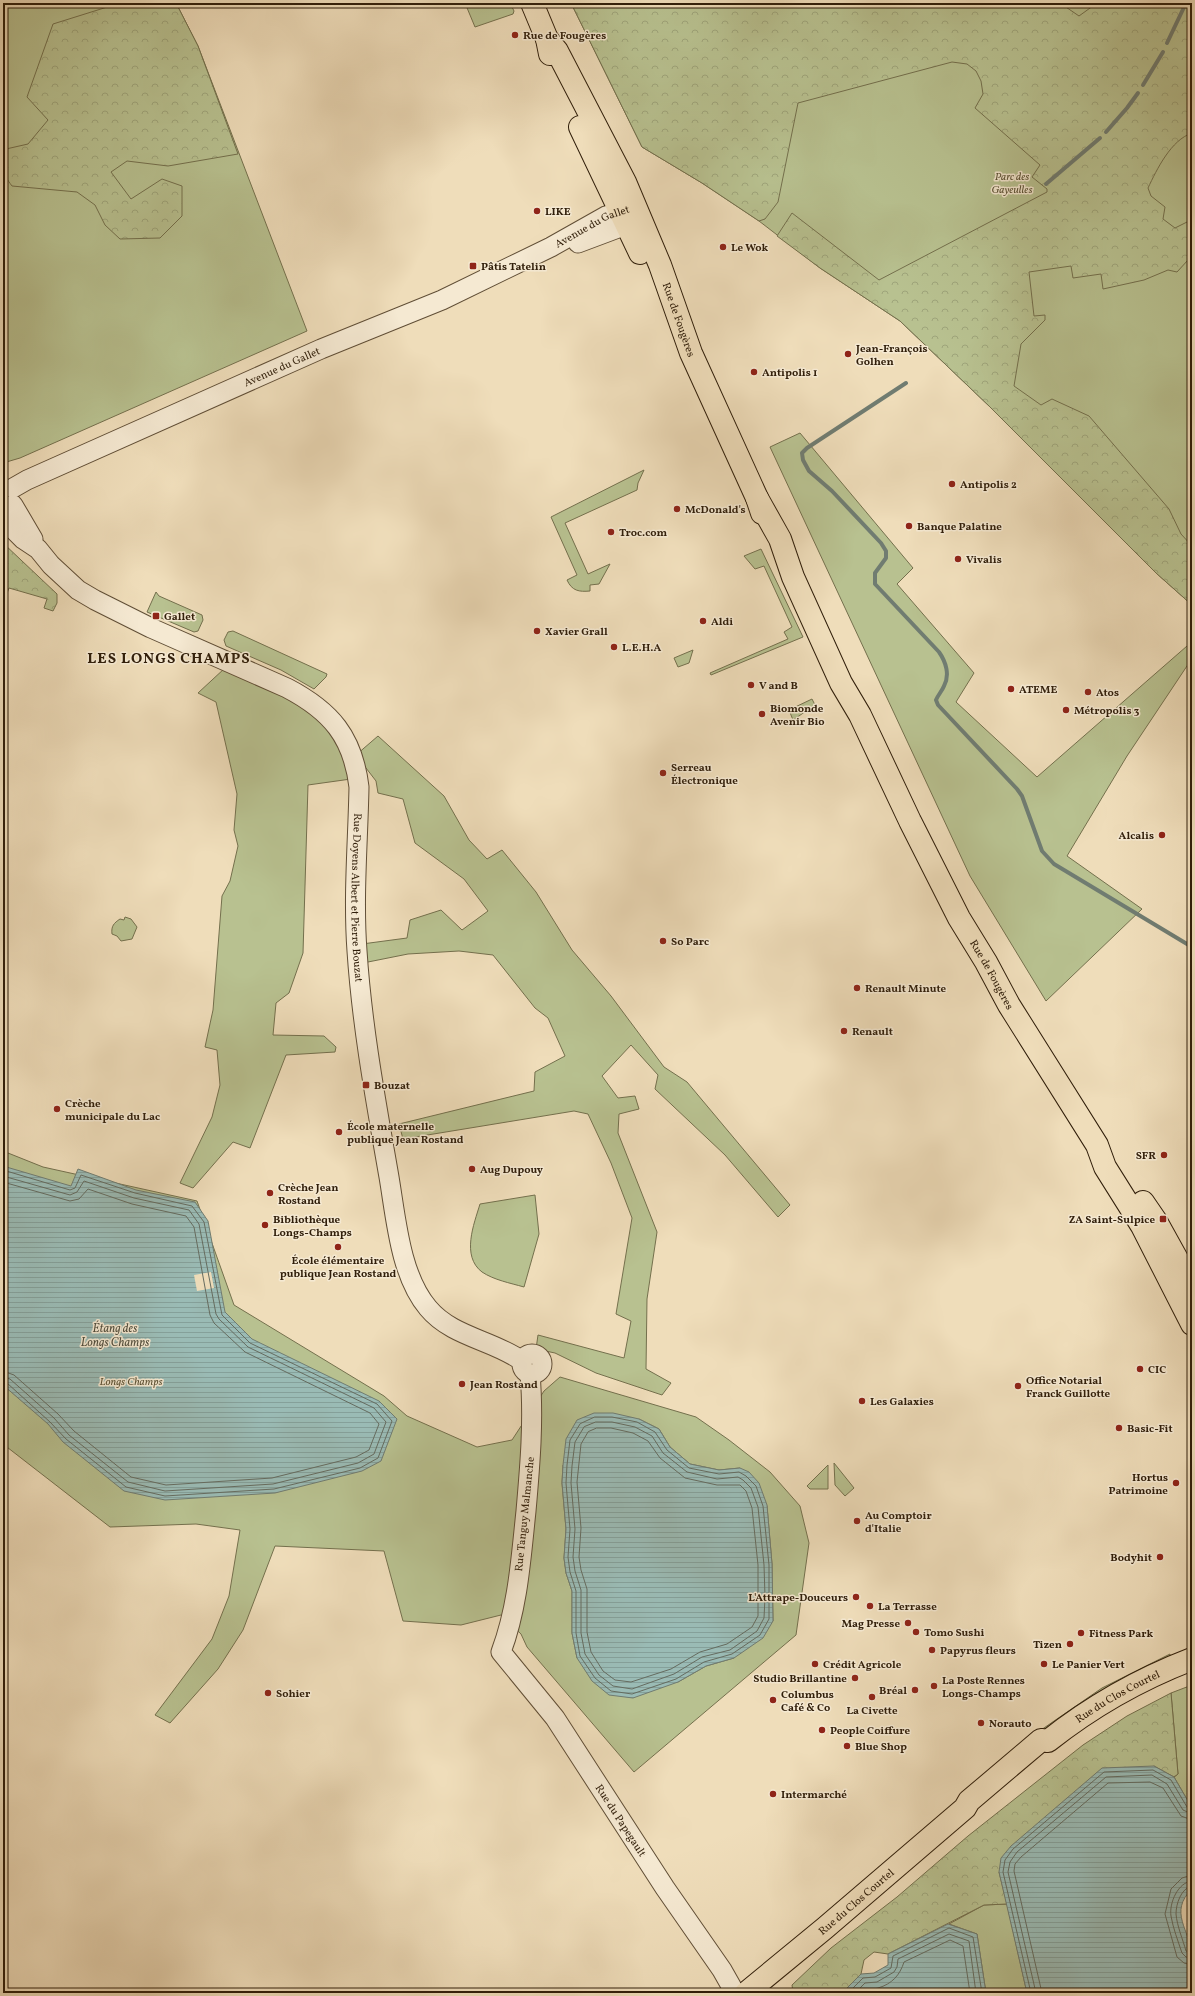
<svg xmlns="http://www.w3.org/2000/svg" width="1195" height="1996" viewBox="0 0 1195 1996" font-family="Vollkorn,serif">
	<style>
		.green { fill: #b8c190; stroke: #74704d; fill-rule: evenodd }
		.forest { fill: url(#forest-crowns); stroke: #74704d }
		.water { fill: url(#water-rules); stroke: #707c71 }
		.pier { fill: #efddba }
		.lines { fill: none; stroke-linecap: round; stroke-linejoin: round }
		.shore { stroke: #656c60; stroke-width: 1 }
		.stream { stroke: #707c71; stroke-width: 4 }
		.minor-casing { stroke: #604e36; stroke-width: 21 }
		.major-casing { stroke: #301e0a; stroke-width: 24 }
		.minor { stroke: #f5e9d2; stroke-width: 19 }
		.major { stroke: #efddba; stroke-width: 22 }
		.poi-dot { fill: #8f2418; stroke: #f5e9d2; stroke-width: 1.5 }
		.labels { text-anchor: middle; stroke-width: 3; stroke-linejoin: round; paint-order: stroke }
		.poi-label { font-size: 11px; font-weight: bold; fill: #301e0a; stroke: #f5e9d2; text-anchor: start }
		.park-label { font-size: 11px; font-style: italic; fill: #594f32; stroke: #f5e9d2 }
		.street-label { font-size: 11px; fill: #301e0a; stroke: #f5e9d2 }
		.water-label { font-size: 12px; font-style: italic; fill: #504d3d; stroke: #f5e9d2 }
		.district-label { font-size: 15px; font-weight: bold; letter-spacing: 1px; fill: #301e0a; stroke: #f5e9d2 }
	</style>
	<defs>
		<pattern id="forest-crowns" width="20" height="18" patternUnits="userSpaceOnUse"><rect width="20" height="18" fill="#b8c190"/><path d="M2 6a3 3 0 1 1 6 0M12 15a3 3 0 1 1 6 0" fill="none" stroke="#9ea57b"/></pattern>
		<pattern id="water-rules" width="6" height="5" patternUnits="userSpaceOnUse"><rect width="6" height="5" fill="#9abbb5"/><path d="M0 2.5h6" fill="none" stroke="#85a09a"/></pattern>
	</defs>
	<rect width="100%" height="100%" fill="#efddba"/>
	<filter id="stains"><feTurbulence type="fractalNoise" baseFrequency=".005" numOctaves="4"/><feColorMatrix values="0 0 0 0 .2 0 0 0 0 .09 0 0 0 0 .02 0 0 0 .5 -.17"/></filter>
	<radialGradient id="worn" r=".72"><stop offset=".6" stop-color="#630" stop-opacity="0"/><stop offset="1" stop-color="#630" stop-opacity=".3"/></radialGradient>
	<g class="green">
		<polygon points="3,3 176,3 198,46 307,331 20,458 3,463"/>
		<polygon points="465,3 510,3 514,11 513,14 475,27"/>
		<polygon points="571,3 1192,3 1192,605 1156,573 989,406 900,321 820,268 759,221 702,183 642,147"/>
		<polygon points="800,433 913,568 897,584 974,673 956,702 1037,777 1187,646 1192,650 1192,659 1189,663 1127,756 1067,856 1142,909 1046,1001 970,876 770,447"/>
		<path d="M644 470 638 483 637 490 565 523 588 574 610 564 599 584 590 585V591C579 592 572 591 567 580L577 575 551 517Z"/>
		<polygon points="761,549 803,637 711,675 710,673 788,639 784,632 792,627 764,566 755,569 744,556"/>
		<polygon points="156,592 159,596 202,615 203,620 198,631 194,632 147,612"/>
		<polygon points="233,631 327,674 326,677 314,689 281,670 226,646 224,640 228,632"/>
		<polygon points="693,650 689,663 678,667 674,658"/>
		<path d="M225 668C258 683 319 706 337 738 344 750 347 766 351 779L308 785 303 953 289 993 276 1003 273 1035 324 1036 336 1047 335 1052 286 1055 250 1148 233 1142 193 1188 180 1183 212 1117 220 1085 217 1050 205 1047 213 1010 222 896 230 881 238 846 234 830 237 794 216 702 198 693Z"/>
		<polygon points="812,699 815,705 793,720 789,710"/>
		<polygon points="378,736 444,796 469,840 487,859 502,850 536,892 572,950 611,996 664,1067 687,1082 790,1205 778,1217 725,1155 655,1089 658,1075 631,1045 602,1076 618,1098 635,1096 639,1109 619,1114 618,1133 657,1232 647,1299 646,1369 671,1383 662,1395 596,1373 555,1353 536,1349 538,1335 624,1358 631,1321 616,1314 632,1218 611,1163 588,1114 574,1111 403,1139 399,1124 534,1091 535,1072 565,1056 548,1018 535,1008 493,955 459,951 408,954 363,963 362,944 407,938 410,920 441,910 462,930 488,911 464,879 415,843 403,799 378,793 376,781 356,755"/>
		<path d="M125 917 131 919 137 927 132 939 121 941 117 936 112 934C111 926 114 923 120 919L124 920Z"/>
		<path d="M3 1151 43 1167 197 1201 234 1305 384 1396 407 1416 477 1447 512 1440 544 1391 560 1377 696 1417 729 1440 770 1472 800 1506 809 1543 796 1635 634 1772 527 1647 521 1634 501 1615 461 1625 403 1621 384 1551 275 1546 243 1630 218 1669 170 1723 155 1715 212 1639 229 1596 240 1530 196 1524 110 1527 3 1444ZM639 1419 659 1429 670 1447 690 1464 719 1470 740 1468 767 1506 772 1564 773 1621 734 1658 706 1666 678 1682 577 1658 572 1633V1591L566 1573 564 1558 566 1529 562 1483 563 1465Z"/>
		<path d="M535 1195 539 1234 524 1287C510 1283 494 1280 482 1272 461 1256 474 1224 480 1204Z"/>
		<polygon points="834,1463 854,1488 845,1496 835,1485"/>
		<polygon points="828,1465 828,1489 810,1489 807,1486"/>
		<polygon points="1170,1654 1170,1656 1046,1730 1041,1730 1102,1688"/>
		<polygon points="1192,1685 1192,1808 1174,1777 1178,1774 1171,1693"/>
		<polygon points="1007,1904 1027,1993 986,1993 977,1934 949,1924 984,1905"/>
	</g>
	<g class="forest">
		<path d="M120 3H176L198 46 238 154 168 166 127 161 111 172 131 199 162 179 182 186V216L160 238 120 239 105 225 95 205 77 192 12 186C2 173 0 165 6 149L28 144 48 120 27 97 53 24Z"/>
		<path d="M571 3H1060L1079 16 1097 3H1192V87L1188 93 1192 102V133C1171 140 1157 169 1148 188L1151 196 1165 207 1163 219 1175 228 1187 222 1190 228 1189 238 1192 243V260H1188L1177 272 1168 270 1144 280 1103 289 1101 274 1073 278 1071 266 1029 272 1034 316 1045 315V320L1021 344 1014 386 1041 405 1052 399 1089 416 1169 509 1181 534 1192 546V605L1156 573 989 406 900 321 820 268 777 236 792 213 879 280 1047 192V189L1032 177 1040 165 975 108 983 94 981 81 976 71 967 64 952 62 798 103 778 202 765 219 759 221 702 183 642 147Z"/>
		<polygon points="3,543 57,594 57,603 53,611 44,608 47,599 9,588 6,596 3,595"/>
		<polygon points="1171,1693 1178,1774 1174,1777 1154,1766 999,1872 1007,1904 984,1905 888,1954 874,1952 864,1960 861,1974 842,1993 793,1993 792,1985 831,1948 897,1897 968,1836 1083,1745 1127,1716"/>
	</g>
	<g class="water">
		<polygon points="3,1166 71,1186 78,1169 136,1190 195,1202 208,1221 225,1312 252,1339 379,1401 397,1419 381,1461 362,1471 275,1493 165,1500 124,1491 63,1442 48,1424 3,1385"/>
		<polygon points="594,1413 613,1413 639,1419 659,1429 670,1447 690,1464 719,1470 740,1468 749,1472 759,1483 767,1505 772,1564 773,1621 763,1638 734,1658 706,1666 678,1682 633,1698 609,1695 592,1681 577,1658 572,1633 572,1591 566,1573 564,1558 566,1529 562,1483 563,1465 566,1439 577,1420"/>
		<path d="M1154 1766 1174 1777 1192 1808V1889C1168 1912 1190 1930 1192 1955 1193 1968 1192 1981 1192 1993H1027L999 1872 1001 1858 1011 1846 1102 1768Z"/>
		<polygon points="948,1924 977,1934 986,1993 842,1993 861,1974 874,1973 888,1965 888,1954"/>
	</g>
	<polygon class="pier" points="211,1272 214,1288 197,1291 194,1275"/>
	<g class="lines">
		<g class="shore">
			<polyline points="3,1170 70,1190 75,1188 81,1175 135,1193 192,1206 204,1222 222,1315 250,1343 377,1404 392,1421 378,1458 360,1468 274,1489 165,1496 126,1487 66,1439 50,1422 7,1383 3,1382"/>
			<polyline points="3,1176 70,1195 77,1192 84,1181 134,1198 189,1210 199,1224 216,1314 219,1319 248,1347 374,1408 386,1422 374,1454 358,1463 273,1484 165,1491 128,1482 69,1435 54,1418 10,1379 3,1377"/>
			<polyline points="3,1182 70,1201 79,1199 88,1189 132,1204 186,1216 194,1227 210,1315 214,1323 245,1352 370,1413 379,1424 369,1450 356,1457 272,1478 166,1485 131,1477 74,1431 58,1414 14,1375 3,1371"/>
			<polygon points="595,1417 612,1417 637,1422 655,1432 667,1450 689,1468 719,1474 739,1472 746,1476 756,1486 763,1506 769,1565 769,1619 760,1635 732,1654 704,1662 676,1679 632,1694 611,1691 595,1678 580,1656 576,1633 576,1591 570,1572 568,1557 570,1529 566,1483 567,1465 570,1440 580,1424"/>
			<polygon points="596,1422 612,1422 635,1427 652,1436 663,1453 687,1472 717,1479 738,1477 743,1480 751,1488 758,1507 764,1565 765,1597 764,1618 757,1631 730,1650 702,1657 674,1674 632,1689 613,1686 599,1675 585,1654 581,1633 581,1590 575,1571 573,1557 575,1529 571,1483 572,1466 575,1442 584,1427"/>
			<polygon points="597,1428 611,1428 633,1433 648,1441 660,1458 685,1478 717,1485 740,1485 746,1491 752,1508 758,1565 758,1616 752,1627 727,1644 700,1652 671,1669 631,1682 615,1680 603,1671 591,1652 587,1632 587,1589 581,1570 579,1557 581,1528 577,1482 581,1444 588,1432"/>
			<polyline points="1192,1875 1182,1878 1171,1889 1165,1914 1177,1957 1184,1963 1192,1965"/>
			<path d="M1192 1881C1178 1882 1169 1903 1171 1916 1173 1928 1178 1941 1182 1953L1186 1957 1192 1959"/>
			<path d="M1192 1886C1181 1888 1176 1904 1176 1914 1177 1926 1183 1940 1186 1951L1192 1954"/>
			<polyline points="848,1993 863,1978 875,1977 891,1968 893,1956 949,1928 973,1937 982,1993"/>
			<polyline points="855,1993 865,1983 877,1982 894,1972 897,1967 898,1959 949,1934 969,1941 976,1993"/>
			<path d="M863 1993C868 1988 871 1990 878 1988 892 1984 900 1975 904 1962L950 1940 963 1946 970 1993"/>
			<polyline points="1031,1993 1003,1872 1005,1860 1013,1849 1104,1772 1153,1770 1171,1780 1187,1807 1192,1809"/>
			<polyline points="1036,1993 1008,1872 1010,1862 1017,1852 1106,1777 1152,1775 1167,1784 1183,1810 1192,1814"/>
			<polyline points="1042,1993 1014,1871 1015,1864 1021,1857 1108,1783 1150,1782 1163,1788 1181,1816 1192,1820"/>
		</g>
		<g class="stream">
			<polyline points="1167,43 1186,3"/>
			<polyline points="1143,85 1163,52"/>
			<polyline points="1106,132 1127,108 1138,93"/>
			<polyline points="1046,184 1100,138"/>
			<path d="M906 383 807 448 802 453 803 460 809 471 832 491 881 543 886 551V558L875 573V584L939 652C946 662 950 675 944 686 942 691 938 695 936 700L938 705 1017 789 1022 796 1042 851 1054 864 1192 947"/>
		</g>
		<g class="minor-casing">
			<g id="minor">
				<polyline points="578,243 626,225"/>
				<path id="s1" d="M13 488 27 480 321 349 442 300 551 247 606 216 633 207"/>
				<polyline points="13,505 33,539"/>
				<path id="s2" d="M3 519 23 539 38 549 51 565 78 590 95 600 151 628 287 688C331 711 353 737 359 787 358 841 353 896 357 951 362 1027 376 1102 389 1177 396 1218 400 1275 428 1308 452 1337 493 1340 522 1361"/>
				<circle cx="532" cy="1364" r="10"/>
				<path id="s3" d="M530 1374C534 1419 530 1466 526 1511 521 1558 518 1607 501 1652L555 1718 665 1888 722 1970 735 1993"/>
			</g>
		</g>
		<g class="major-casing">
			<g id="major">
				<polyline points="532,3 547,39 550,54"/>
				<path id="s4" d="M547 39 557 51 625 182 660 265 691 353 757 498 762 513"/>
				<polyline points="580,127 640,253"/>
				<path id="s5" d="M757 498 780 539 793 577 841 683 860 715 910 821 959 918 986 962 1009 1005 1097 1145 1105 1167 1142 1226 1192 1324"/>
				<polyline points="1143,1202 1156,1221 1192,1286"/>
				<path id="s6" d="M746 1993 825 1928 965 1808 969 1801 1041 1740 1048 1741C1092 1706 1140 1679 1192 1659"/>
			</g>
		</g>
		<use href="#minor" class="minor"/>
		<use href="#major" class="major"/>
	</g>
	<g class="poi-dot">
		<circle cx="515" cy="35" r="4"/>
		<circle cx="537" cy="211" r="4"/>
		<circle cx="723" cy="247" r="4"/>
		<rect x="469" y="262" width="8" height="8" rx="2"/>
		<circle cx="848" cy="354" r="4"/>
		<circle cx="754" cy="372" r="4"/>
		<circle cx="952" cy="484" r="4"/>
		<circle cx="677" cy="509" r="4"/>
		<circle cx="909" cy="526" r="4"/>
		<circle cx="611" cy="532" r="4"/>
		<circle cx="958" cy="559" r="4"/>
		<rect x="152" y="612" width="8" height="8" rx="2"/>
		<circle cx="703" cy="621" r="4"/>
		<circle cx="537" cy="631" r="4"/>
		<circle cx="614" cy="647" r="4"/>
		<circle cx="751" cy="685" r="4"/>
		<circle cx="1011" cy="689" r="4"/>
		<circle cx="1088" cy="692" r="4"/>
		<circle cx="1066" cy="710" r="4"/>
		<circle cx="762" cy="714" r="4"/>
		<circle cx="663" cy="773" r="4"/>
		<circle cx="1162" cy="835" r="4"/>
		<circle cx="663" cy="941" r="4"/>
		<circle cx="857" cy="988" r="4"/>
		<circle cx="844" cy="1031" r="4"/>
		<rect x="362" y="1081" width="8" height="8" rx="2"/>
		<circle cx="57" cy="1109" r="4"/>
		<circle cx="339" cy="1132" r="4"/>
		<circle cx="1164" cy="1155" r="4"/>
		<circle cx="472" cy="1169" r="4"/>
		<circle cx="270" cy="1193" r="4"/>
		<rect x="1159" y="1215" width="8" height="8" rx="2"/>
		<circle cx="265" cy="1225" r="4"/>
		<circle cx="338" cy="1247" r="4"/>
		<circle cx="1140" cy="1369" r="4"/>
		<circle cx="462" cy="1384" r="4"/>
		<circle cx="1018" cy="1386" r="4"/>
		<circle cx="862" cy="1401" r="4"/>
		<circle cx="1119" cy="1428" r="4"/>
		<circle cx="1176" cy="1483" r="4"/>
		<circle cx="857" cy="1521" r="4"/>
		<circle cx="1160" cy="1557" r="4"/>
		<circle cx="856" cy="1597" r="4"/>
		<circle cx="870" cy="1606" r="4"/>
		<circle cx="908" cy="1623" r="4"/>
		<circle cx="916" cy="1632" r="4"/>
		<circle cx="1081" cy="1633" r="4"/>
		<circle cx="1070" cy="1644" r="4"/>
		<circle cx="932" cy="1650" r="4"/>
		<circle cx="815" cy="1664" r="4"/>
		<circle cx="1044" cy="1664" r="4"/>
		<circle cx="855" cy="1678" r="4"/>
		<circle cx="934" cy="1686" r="4"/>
		<circle cx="915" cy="1690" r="4"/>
		<circle cx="268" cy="1693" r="4"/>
		<circle cx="872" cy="1697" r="4"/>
		<circle cx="773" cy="1700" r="4"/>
		<circle cx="981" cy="1723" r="4"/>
		<circle cx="822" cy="1730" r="4"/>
		<circle cx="847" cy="1746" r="4"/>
		<circle cx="773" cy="1794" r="4"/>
	</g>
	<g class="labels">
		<g class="poi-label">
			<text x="523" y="39">Rue de Fougères</text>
			<text x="545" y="215">LIKE</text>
			<text x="731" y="251">Le Wok</text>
			<text x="481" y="270">Pâtis Tatelin</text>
			<text x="856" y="352">Jean-François<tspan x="856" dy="13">Golhen</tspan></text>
			<text x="762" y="376">Antipolis 1</text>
			<text x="960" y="488">Antipolis 2</text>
			<text x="685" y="513">McDonald's</text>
			<text x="917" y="530">Banque Palatine</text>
			<text x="619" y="536">Troc.com</text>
			<text x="966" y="563">Vivalis</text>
			<text x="164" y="620">Gallet</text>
			<text x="711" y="625">Aldi</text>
			<text x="545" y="635">Xavier Grall</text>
			<text x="622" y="651">L.E.H.A</text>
			<text x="759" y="689">V and B</text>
			<text x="1019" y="693">ATEME</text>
			<text x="1096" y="696">Atos</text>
			<text x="770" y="712">Biomonde<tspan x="770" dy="13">Avenir Bio</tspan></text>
			<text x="1074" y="714">Métropolis 3</text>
			<text x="671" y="771">Serreau<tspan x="671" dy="13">Électronique</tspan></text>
			<text x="1154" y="839" text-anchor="end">Alcalis</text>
			<text x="671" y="945">So Parc</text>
			<text x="865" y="992">Renault Minute</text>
			<text x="852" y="1035">Renault</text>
			<text x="374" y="1089">Bouzat</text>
			<text x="65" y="1107">Crèche<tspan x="65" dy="13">municipale du Lac</tspan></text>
			<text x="347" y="1130">École maternelle<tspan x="347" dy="13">publique Jean Rostand</tspan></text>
			<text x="1156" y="1159" text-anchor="end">SFR</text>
			<text x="480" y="1173">Aug Dupouy</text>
			<text x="278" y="1191">Crèche Jean<tspan x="278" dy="13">Rostand</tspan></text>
			<text x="273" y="1223">Bibliothèque<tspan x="273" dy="13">Longs-Champs</tspan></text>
			<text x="1155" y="1223" text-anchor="end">ZA Saint-Sulpice</text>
			<text x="338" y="1264" text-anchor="middle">École élémentaire<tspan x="338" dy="13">publique Jean Rostand</tspan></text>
			<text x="1148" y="1373">CIC</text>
			<text x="1026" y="1384">Office Notarial<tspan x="1026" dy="13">Franck Guillotte</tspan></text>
			<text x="470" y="1388">Jean Rostand</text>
			<text x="870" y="1405">Les Galaxies</text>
			<text x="1127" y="1432">Basic-Fit</text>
			<text x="1168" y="1481" text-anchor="end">Hortus<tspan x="1168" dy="13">Patrimoine</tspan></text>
			<text x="865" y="1519">Au Comptoir<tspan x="865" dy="13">d'Italie</tspan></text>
			<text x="1152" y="1561" text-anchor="end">Bodyhit</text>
			<text x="848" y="1601" text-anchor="end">L'Attrape-Douceurs</text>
			<text x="878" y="1610">La Terrasse</text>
			<text x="900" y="1627" text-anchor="end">Mag Presse</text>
			<text x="924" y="1636">Tomo Sushi</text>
			<text x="1089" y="1637">Fitness Park</text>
			<text x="1062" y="1648" text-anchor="end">Tizen</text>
			<text x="940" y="1654">Papyrus fleurs</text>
			<text x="823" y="1668">Crédit Agricole</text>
			<text x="1052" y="1668">Le Panier Vert</text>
			<text x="847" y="1682" text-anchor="end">Studio Brillantine</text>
			<text x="942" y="1684">La Poste Rennes<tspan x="942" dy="13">Longs-Champs</tspan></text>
			<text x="907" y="1694" text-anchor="end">Bréal</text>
			<text x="276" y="1697">Sohier</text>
			<text x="781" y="1698">Columbus<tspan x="781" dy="13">Café &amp; Co</tspan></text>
			<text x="872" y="1714" text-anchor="middle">La Civette</text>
			<text x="989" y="1727">Norauto</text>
			<text x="830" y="1734">People Coiffure</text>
			<text x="855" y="1750">Blue Shop</text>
			<text x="781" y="1798">Intermarché</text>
		</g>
		<g class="park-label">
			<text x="1012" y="180">Parc des<tspan x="1012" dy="13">Gayeulles</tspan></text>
			<text x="131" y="1385">Longs Champs</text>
		</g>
		<g class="street-label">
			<text dy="4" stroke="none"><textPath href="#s1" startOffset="636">Avenue du Gallet</textPath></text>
			<text dy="4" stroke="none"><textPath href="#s4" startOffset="311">Rue de Fougères</textPath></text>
			<text dy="4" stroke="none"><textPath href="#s1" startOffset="295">Avenue du Gallet</textPath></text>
			<text dy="4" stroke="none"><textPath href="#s2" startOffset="574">Rue Doyens Albert et Pierre Bouzat</textPath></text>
			<text dy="4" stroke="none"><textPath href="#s5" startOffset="532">Rue de Fougères</textPath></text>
			<text transform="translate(524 1514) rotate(-84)" y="4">Rue Tanguy Malmanche</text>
			<text dy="4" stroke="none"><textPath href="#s6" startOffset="479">Rue du Clos Courtel</textPath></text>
			<text dy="4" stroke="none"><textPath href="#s3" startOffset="488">Rue du Papegault</textPath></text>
			<text dy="4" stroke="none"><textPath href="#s6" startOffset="143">Rue du Clos Courtel</textPath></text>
		</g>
		<g class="water-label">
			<text x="115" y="1332">Étang des<tspan x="115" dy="14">Longs Champs</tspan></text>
		</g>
		<g class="district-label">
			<text x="169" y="663">LES LONGS CHAMPS</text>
		</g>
	</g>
	<rect width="1195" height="1996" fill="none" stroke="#efddba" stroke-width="16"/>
	<rect x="4" y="4" width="1187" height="1988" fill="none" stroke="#301e0a" stroke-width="2"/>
	<rect x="8" y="8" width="1179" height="1980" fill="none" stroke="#301e0a"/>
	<rect width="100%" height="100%" filter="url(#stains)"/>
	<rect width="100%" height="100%" fill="url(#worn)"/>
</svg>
